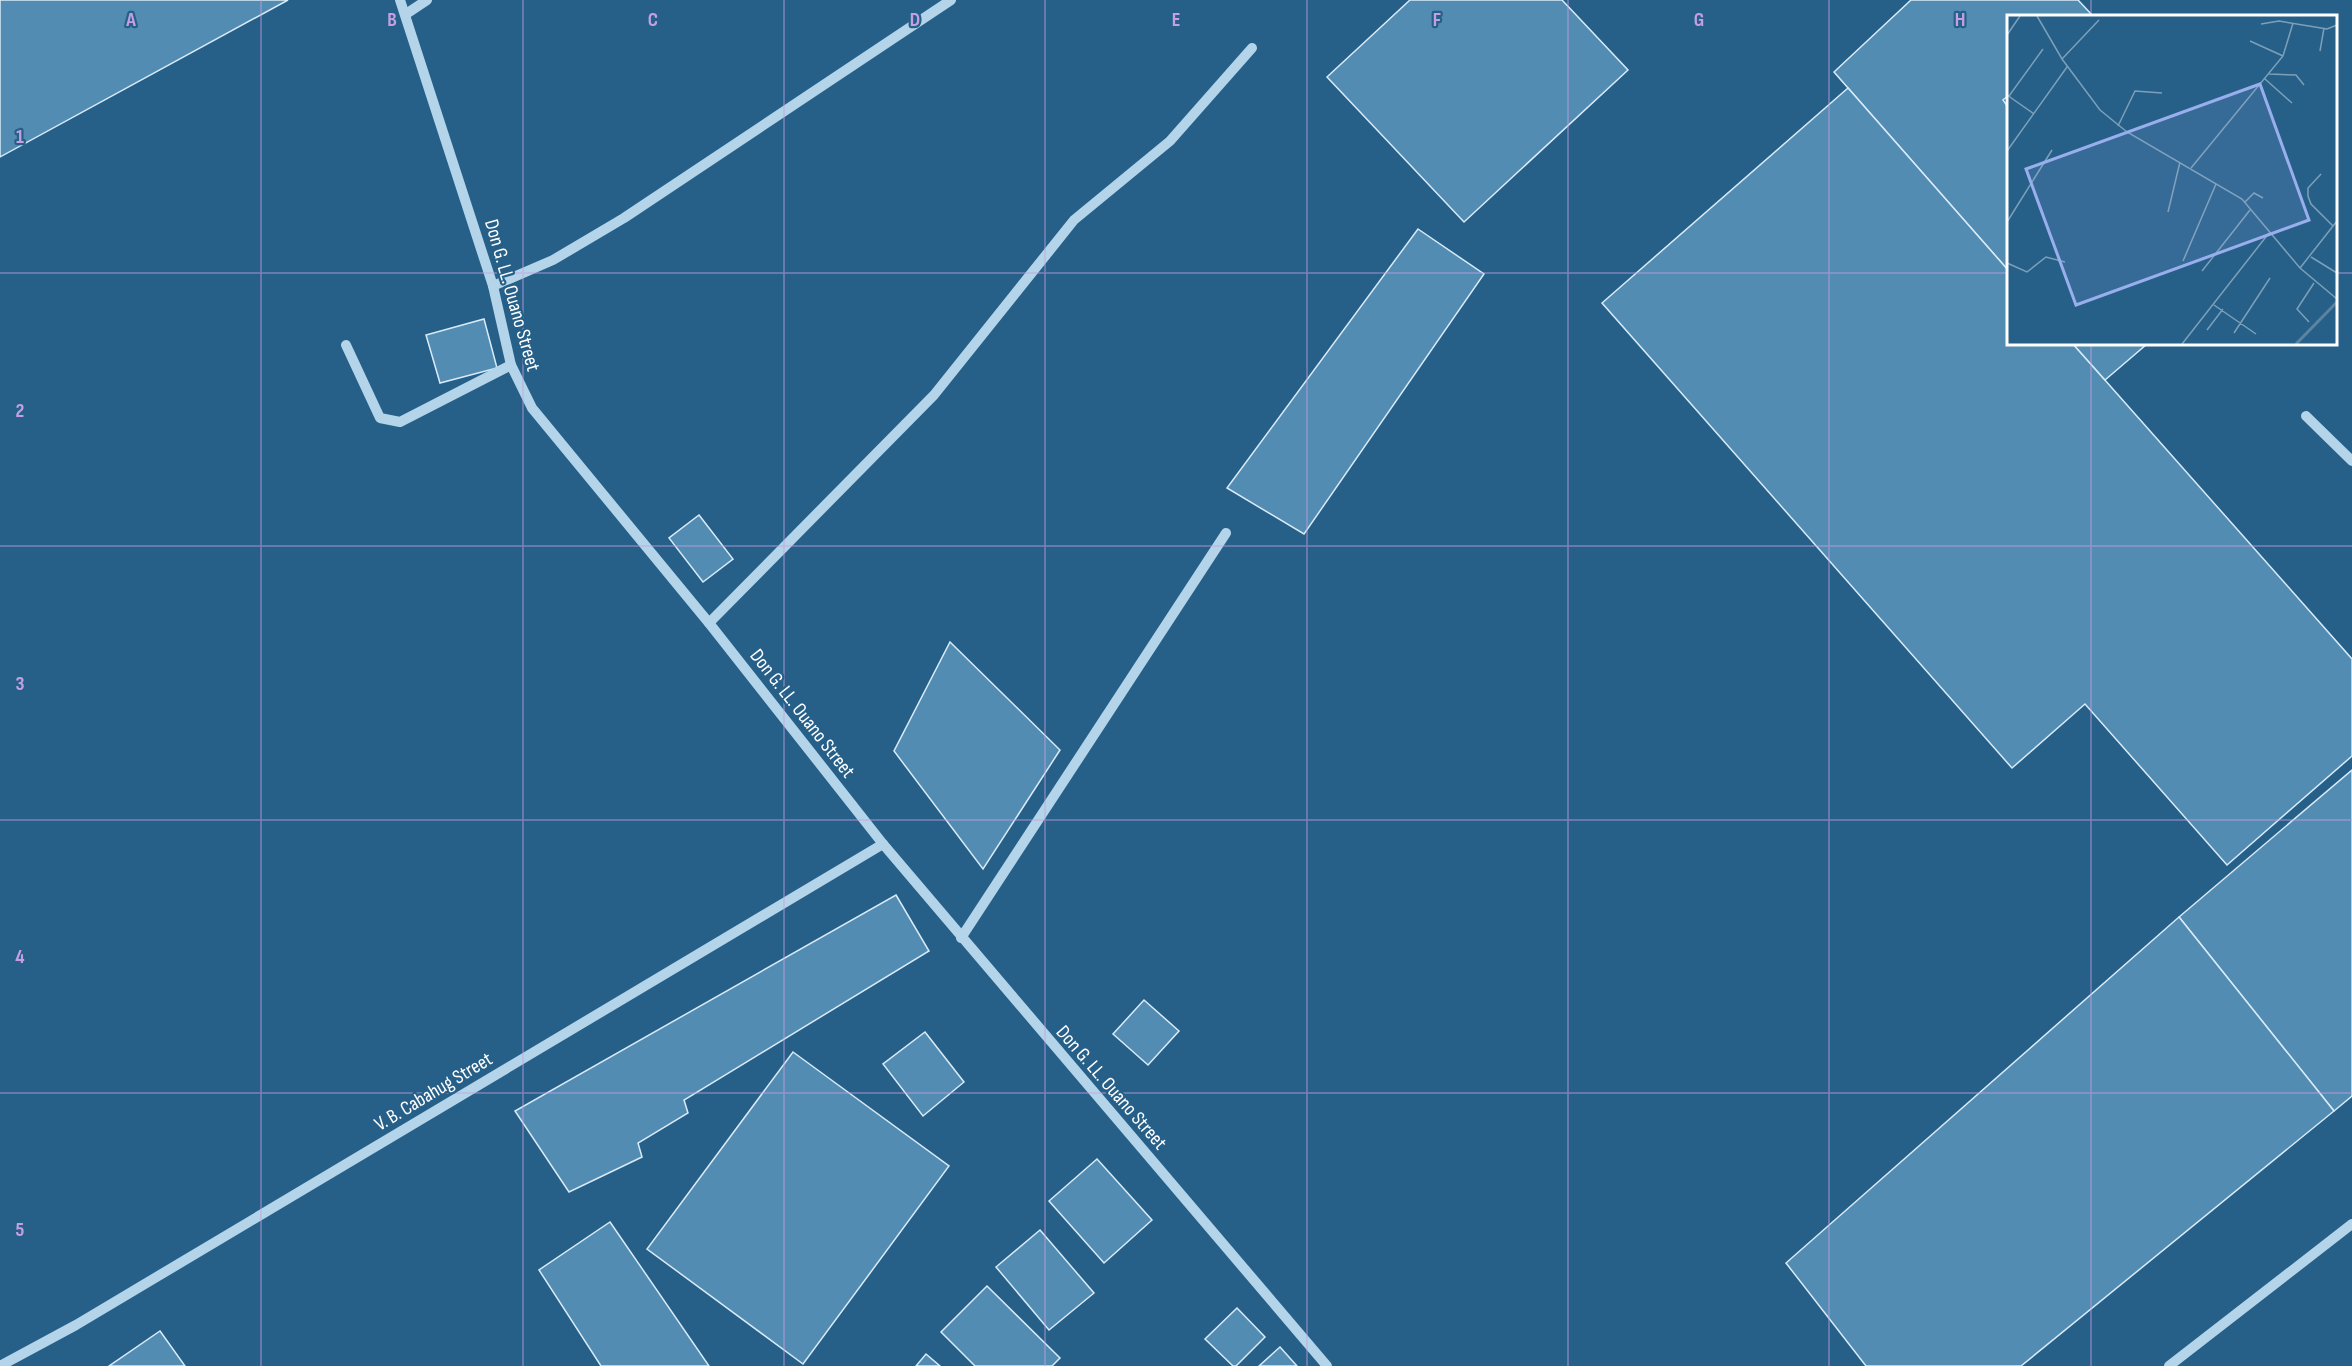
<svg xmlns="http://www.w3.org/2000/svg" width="2352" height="1366" viewBox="0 0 2352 1366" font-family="'Sofia Sans Condensed',sans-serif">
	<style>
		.building { fill: #538cb2; stroke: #d8ebf7; stroke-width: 1.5 }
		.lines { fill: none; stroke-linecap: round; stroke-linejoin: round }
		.minor { stroke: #b3d4e9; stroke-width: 10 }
		.grid { fill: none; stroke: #c4a0e2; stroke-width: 1.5; stroke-opacity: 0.55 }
		.labels { text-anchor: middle; stroke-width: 4.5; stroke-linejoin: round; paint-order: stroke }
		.street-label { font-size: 20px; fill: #fff; stroke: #266089 }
		.inset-river { fill: none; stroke: #5c849f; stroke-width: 3 }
		.inset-road { fill: none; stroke: #7da0b8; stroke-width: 1.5 }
		.view { fill: #99afed; fill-opacity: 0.15; stroke: #99afed; stroke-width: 3 }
		.inset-edge { fill: none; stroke: #fff; stroke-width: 3 }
		.grid-label { font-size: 20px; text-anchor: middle; font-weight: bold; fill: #c4a0e2; stroke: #266089; stroke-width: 4.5; stroke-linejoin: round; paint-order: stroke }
	</style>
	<rect width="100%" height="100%" fill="#266089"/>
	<g class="building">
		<polygon points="0,0 288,0 0,157"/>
		<polygon points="1410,0 1562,0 1628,70 1464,222 1327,77"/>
		<polygon points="1911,0 2078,0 2093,16 2008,16 2008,96 2003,100 2008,107 2008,270 1834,72"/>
		<polygon points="1848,88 2008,270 2008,344 2073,344 2352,659 2352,756 2227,865 2085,704 2012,768 1602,303"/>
		<polygon points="1418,229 1484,274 1304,534 1227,488"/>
		<polygon points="484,319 497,368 440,383 426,335"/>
		<polygon points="2073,344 2147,344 2105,380"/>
		<polygon points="699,515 733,559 703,582 669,538"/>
		<polygon points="950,642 1060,750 983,869 894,751"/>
		<polygon points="2352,770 2352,1096 2334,1111 2179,917"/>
		<polygon points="896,895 929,951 684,1100 688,1113 638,1143 642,1157 569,1192 515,1111"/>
		<polygon points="2179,917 2334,1111 2021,1366 1866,1366 1786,1263"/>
		<polygon points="1144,1000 1179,1031 1148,1065 1113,1034"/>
		<polygon points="925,1032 964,1082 923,1116 883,1064"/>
		<polygon points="793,1052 949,1166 803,1364 647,1249"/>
		<polygon points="1097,1159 1152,1220 1104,1263 1049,1201"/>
		<polygon points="610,1222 709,1366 601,1366 539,1270"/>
		<polygon points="1040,1230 1094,1293 1049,1330 996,1267"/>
		<polygon points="987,1286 1060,1358 1052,1366 975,1366 941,1332"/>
		<polygon points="1237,1308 1265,1337 1236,1366 1233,1366 1205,1339"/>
		<polygon points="160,1331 185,1366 109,1366"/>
		<polygon points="1280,1347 1297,1366 1259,1366"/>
		<polygon points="926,1354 940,1366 916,1366"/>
	</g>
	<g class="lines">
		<g class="minor">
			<polyline points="400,0 493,286 511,365 532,408 709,623 883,844 1327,1366"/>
			<polyline points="406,14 427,0"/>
			<polyline points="493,286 553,260 624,218 951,0"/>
			<polyline points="346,345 380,418 400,422 511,365"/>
			<polyline points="2306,416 2352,461"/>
			<polyline points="709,623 934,395 1074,220 1170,141 1252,48"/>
			<polyline points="961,938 1226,533"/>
			<polyline points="0,1366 76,1325 883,844"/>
			<polyline points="2169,1366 2352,1224"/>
		</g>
	</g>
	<path class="grid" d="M261 0V1366M523 0V1366M784 0V1366M1045 0V1366M1307 0V1366M1568 0V1366M1829 0V1366M2091 0V16M0 273H2008M2336 273H2352M2091 344V1366M0 546H2352M0 820H2352M0 1093H2352"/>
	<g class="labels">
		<g class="street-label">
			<text transform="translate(513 295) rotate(74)" y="7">Don G. LL. Ouano Street</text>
			<text transform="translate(803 713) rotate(52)" y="7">Don G. LL. Ouano Street</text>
			<text transform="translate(1112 1087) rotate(49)" y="7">Don G. LL. Ouano Street</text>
			<text transform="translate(433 1091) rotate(-31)" y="7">V. B. Cabahug Street</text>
		</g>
	</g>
	<g transform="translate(2007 15)">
		<rect width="330" height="330" fill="#266089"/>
		<path class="inset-river" d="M289 329 330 287"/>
		<path class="inset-road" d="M30 1 55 44 93 95 120 117 235 184 293 253 330 284M254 9 272 6 320 14 330 10M0 20 13 1M243 26 276 41M313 36 317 13M55 44 92 5M262 59 289 60 297 70M258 64 285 88M0 80 27 99M2 81 36 34M111 111 128 76 155 78M0 136 60 52M184 153 276 41 286 8M314 159 301 173V181L304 189 326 211M238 187 247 178 256 183M161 197 173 147M0 207 45 135M304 242 330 258M176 246 209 169M0 248 20 257 39 242 58 247M293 253 330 206M195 256 243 195M207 290 249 319M302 307 290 294 307 268M200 315 216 294M227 318 263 263M175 329 262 218"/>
		<path class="view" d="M253 69 302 205 69 290 19 154Z"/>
		<rect width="330" height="330" class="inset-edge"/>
	</g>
	<g class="grid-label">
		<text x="131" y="26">A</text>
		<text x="392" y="26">B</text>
		<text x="653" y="26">C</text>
		<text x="915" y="26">D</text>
		<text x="1176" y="26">E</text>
		<text x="1437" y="26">F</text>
		<text x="1699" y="26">G</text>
		<text x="1960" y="26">H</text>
		<text x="20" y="143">1</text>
		<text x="20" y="417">2</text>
		<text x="20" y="690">3</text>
		<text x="20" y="963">4</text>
		<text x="20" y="1236">5</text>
	</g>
</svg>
